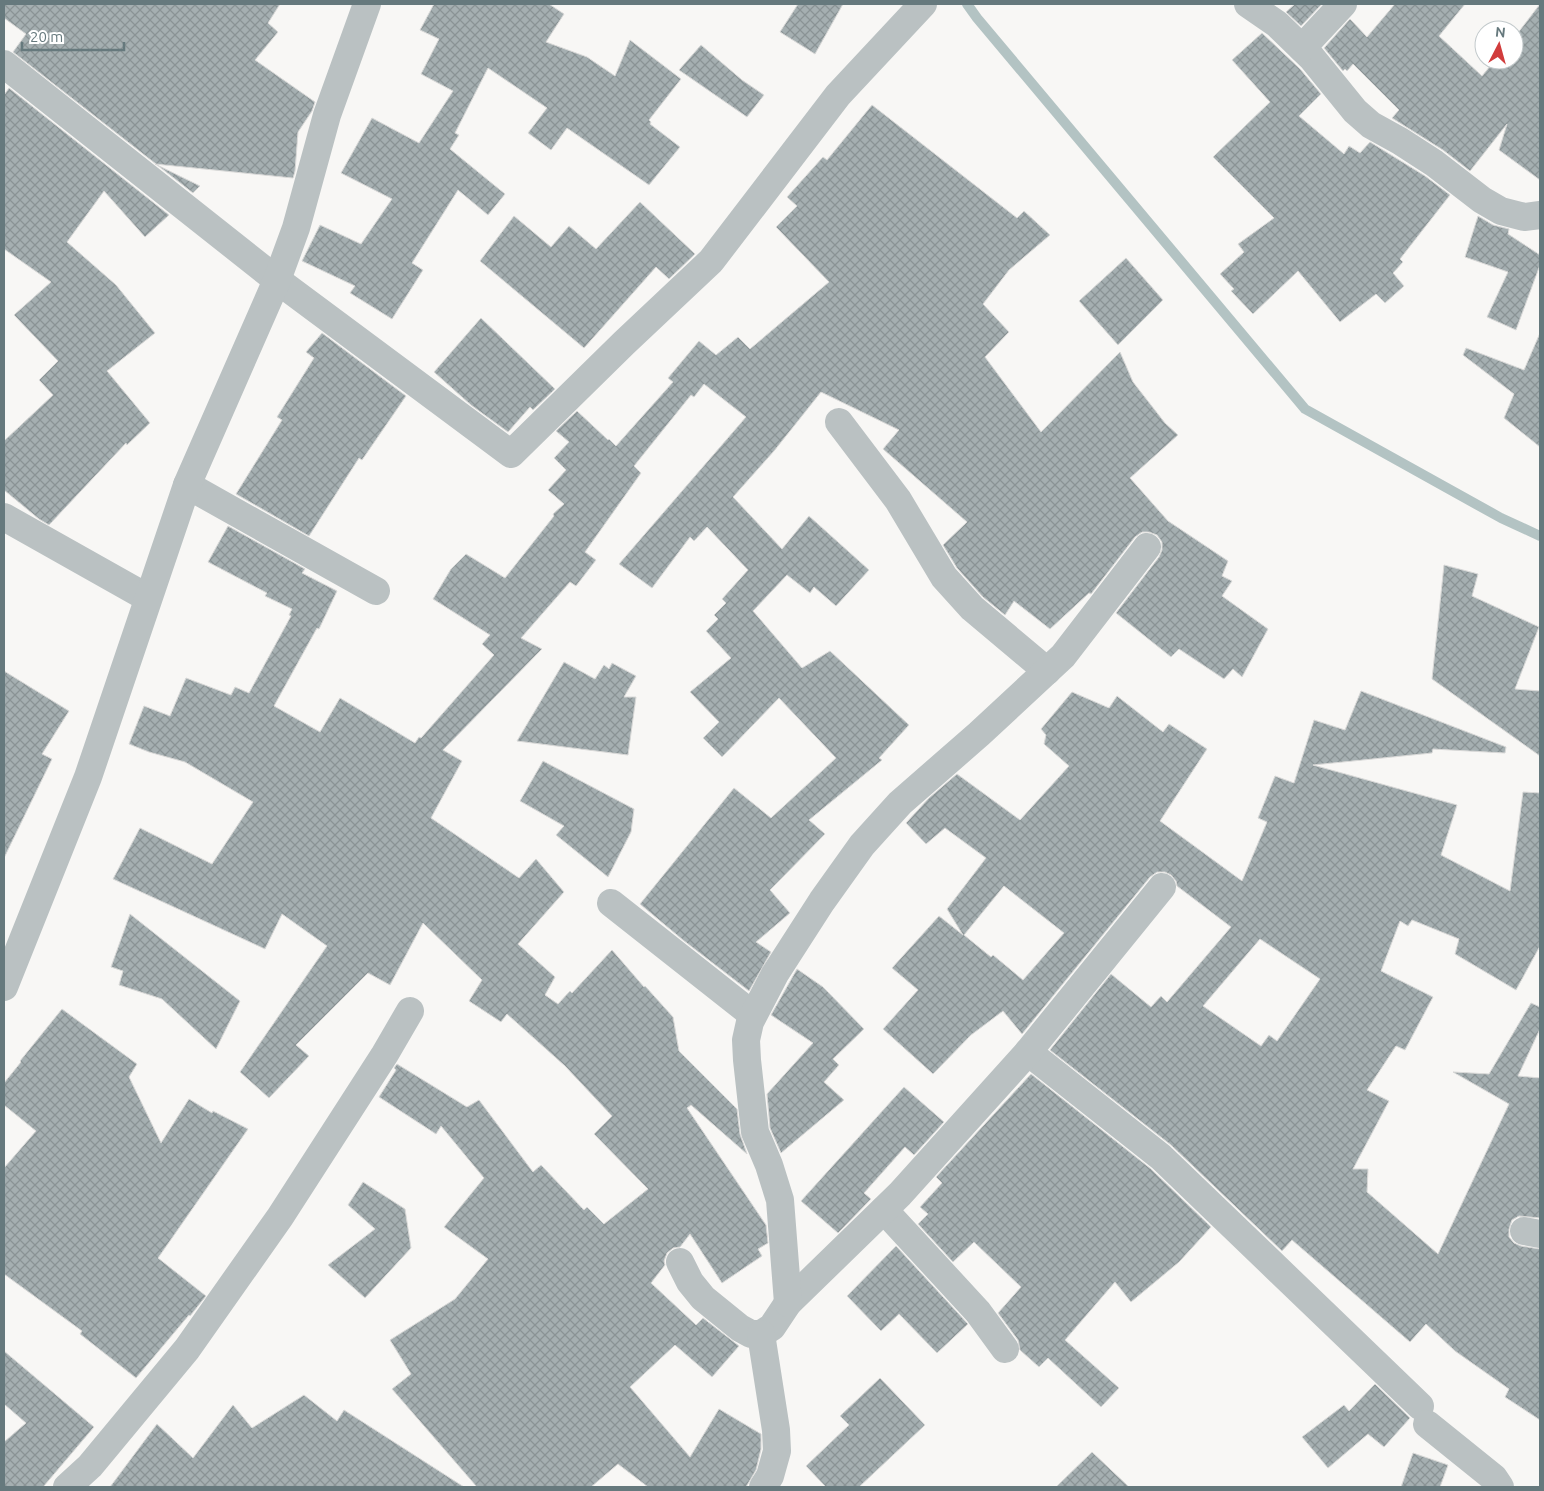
<svg xmlns="http://www.w3.org/2000/svg" width="1544" height="1491" viewBox="0 0 1544 1491" font-family="Ubuntu,sans-serif">
	<style>
		.lines { fill: none; stroke-linecap: round; stroke-linejoin: round }
		.stream { stroke: #b3c3c3; stroke-width: 10 }
		.building { fill: url(#building-cross-hatch); stroke: #d9d9d8; fill-rule: evenodd }
		.street { stroke: #bac1c2; stroke-width: 28 }
	</style>
	<defs>
		<pattern id="building-cross-hatch" width="8" height="8" patternUnits="userSpaceOnUse" patternTransform="scale(1.25)"><rect width="8" height="8" fill="#a5afb1"/><path d="M0 0l8 8M0 8l8-8" fill="none" stroke="#8a9395"/></pattern>
	</defs>
	<rect width="100%" height="100%" fill="#f8f7f5"/>
	<g class="lines">
		<polyline class="stream" points="967,4 977,18 1305,409 1501,518 1540,536"/>
	</g>
	<g class="building">
		<polygon points="4,4 280,4 268,23 278,32 255,60 315,102 312,111 298,132 295,171 293,178 155,164 200,186 193,193 13,52 26,34 4,18"/>
		<polygon points="434,4 549,4 564,14 546,42 587,57 615,76 630,40 681,79 649,120 651,122 650,124 680,147 649,185 567,128 551,150 528,133 547,108 488,68 455,133 459,135 450,149 505,194 488,215 458,190 412,263 423,270 392,319 350,293 355,286 302,261 320,225 361,244 392,199 341,173 372,118 419,143 453,91 421,74 439,39 420,30"/>
		<polygon points="798,4 843,4 815,54 780,32"/>
		<polygon points="1295,4 1322,4 1301,26 1286,12"/>
		<polygon points="1395,4 1465,4 1439,36 1482,76 1495,60 1514,60 1514,38 1540,4 1540,180 1499,150 1507,124 1470,171 1443,150 1392,118 1399,110 1353,64 1347,71 1345,69 1343,71 1324,48 1350,19 1367,37"/>
		<polygon points="1262,33 1300,69 1321,94 1299,116 1344,154 1349,146 1360,153 1370,142 1425,176 1450,195 1400,259 1403,262 1393,273 1404,286 1385,303 1376,294 1340,322 1298,271 1253,314 1231,291 1234,289 1220,274 1244,252 1238,244 1274,218 1213,157 1270,102 1232,60"/>
		<polygon points="701,45 742,80 764,95 747,117 679,70"/>
		<polygon points="9,88 169,215 145,237 104,191 67,242 116,285 155,333 107,371 150,423 127,445 126,443 49,525 39,519 4,490 4,441 53,395 39,380 58,361 14,315 51,282 4,249 4,95"/>
		<polygon points="872,105 1017,218 1024,211 1050,235 1009,270 983,304 1009,332 985,357 1041,432 1120,352 1133,382 1165,423 1178,435 1130,478 1168,521 1228,561 1222,576 1232,581 1222,596 1268,629 1242,677 1233,669 1224,679 1179,649 1171,657 1116,613 1159,557 1162,550 1162,542 1157,535 1149,532 1142,532 1135,537 1091,594 1089,593 1050,629 1014,601 1005,615 983,597 957,568 943,545 967,522 883,449 899,430 821,392 774,451 733,497 782,549 809,516 869,570 836,606 814,587 810,593 787,575 753,611 802,668 830,651 909,725 879,758 882,760 809,820 825,834 770,890 790,913 756,942 771,952 749,991 683,940 640,904 734,788 771,818 836,758 779,698 722,757 703,738 719,722 690,692 731,658 706,631 718,619 714,615 726,603 722,599 748,570 707,527 694,541 690,537 652,588 619,564 746,417 704,384 694,397 691,395 634,466 641,473 585,552 596,560 576,586 570,582 521,638 542,649 443,750 462,761 431,818 519,878 536,859 564,892 518,944 555,977 545,995 558,1004 570,991 572,993 612,950 644,987 645,986 673,1017 679,1051 737,1109 740,1134 747,1154 691,1105 687,1108 766,1225 768,1243 758,1249 762,1256 722,1283 690,1234 680,1247 673,1248 667,1253 664,1261 665,1265 651,1283 696,1325 703,1318 739,1346 712,1377 675,1345 630,1387 690,1457 719,1409 761,1434 761,1449 756,1470 746,1487 648,1487 618,1464 591,1487 477,1487 392,1389 411,1374 390,1340 455,1299 488,1259 444,1227 484,1178 441,1126 436,1134 379,1097 396,1070 394,1068 397,1064 467,1107 479,1100 533,1172 541,1165 584,1210 587,1207 604,1224 648,1189 594,1134 612,1116 565,1066 507,1014 501,1022 469,1001 482,980 423,923 390,985 368,973 296,1045 309,1056 269,1098 240,1072 327,946 282,914 265,949 113,879 140,828 212,864 253,802 185,762 149,752 129,744 144,706 170,716 186,678 231,695 235,687 249,693 291,616 289,615 292,609 265,596 267,593 208,562 228,526 305,569 302,573 337,591 319,629 317,628 274,706 320,732 340,698 415,743 419,737 421,738 494,655 482,644 490,635 433,599 451,569 466,554 505,578 554,516 553,514 564,504 548,490 566,470 554,458 569,442 556,431 577,411 608,440 609,439 616,446 673,382 668,378 699,341 716,355 738,337 750,349 829,282 776,227 797,206 787,197 823,157 827,160"/>
		<polygon points="640,202 695,254 669,279 656,267 584,348 480,261 514,216 551,247 569,226 596,249"/>
		<polygon points="1478,216 1493,225 1509,229 1508,234 1540,255 1540,265 1516,330 1487,317 1508,272 1465,257"/>
		<polygon points="1126,258 1163,300 1118,345 1079,301"/>
		<polygon points="481,318 555,389 533,410 530,407 508,432 471,405 434,372"/>
		<polygon points="322,333 406,396 362,460 359,458 309,536 236,494 282,420 277,417 314,358 306,352"/>
		<polygon points="1540,333 1540,447 1504,418 1514,394 1463,355 1466,348 1524,370"/>
		<polygon points="1444,565 1478,574 1472,596 1539,627 1515,689 1540,691 1540,756 1432,679"/>
		<polygon points="564,662 595,679 604,665 609,669 612,663 636,676 624,697 636,697 628,755 517,741"/>
		<polygon points="4,671 69,711 42,754 52,759 4,858"/>
		<path d="M1361 691 1506 747 1505 753 1433 749 1432 753 1313 765 1457 805 1441 855 1510 891 1523 792 1540 793V946L1516 990 1455 954 1459 939 1412 920 1408 926 1400 921 1381 971 1433 997 1405 1050 1396 1046 1367 1090 1389 1101 1353 1169H1368L1367 1192 1438 1254 1509 1104 1453 1072 1489 1074 1531 1003 1540 1007V1029L1518 1076 1540 1078V1218L1519 1216 1512 1220 1509 1229V1237L1514 1243 1521 1246 1540 1249V1420L1505 1397 1509 1389 1455 1351 1426 1324 1410 1342 1292 1240 1282 1251 1171 1145 1050 1050 1111 974 1151 1007 1161 996 1167 1002 1231 927 1177 886 1176 881 1171 875 1165 872H1157L1150 877 1022 1034 1003 1011 971 1035 933 1074 883 1029 918 990 892 968 939 916 963 935 947 909 986 858 945 828 926 844 906 823 929 798 957 774 1020 820 1069 766 1044 744 1046 735 1041 729 1072 692 1109 708 1117 696 1163 732 1169 724 1207 749 1160 821 1242 881 1267 822 1258 818 1275 776 1294 783 1314 720 1345 730ZM1004 886 1064 933 1023 980 993 955 991 957 964 935ZM1260 939 1320 979 1277 1041 1269 1035 1261 1046 1203 1006Z"/>
		<polygon points="543,761 634,809 631,832 608,877 556,835 564,826 520,801"/>
		<polygon points="130,914 240,1001 216,1049 162,999 119,985 123,971 111,967"/>
		<polygon points="797,969 823,987 864,1029 833,1059 839,1065 824,1082 844,1100 781,1153 770,1128 767,1094 813,1043 771,1015"/>
		<polygon points="62,1009 137,1064 129,1077 161,1143 189,1099 212,1113 213,1111 248,1129 158,1258 206,1296 190,1316 189,1315 136,1378 80,1334 82,1331 4,1274 4,1168 36,1131 4,1105 4,1083 21,1062 20,1061"/>
		<polygon points="1031,1074 1151,1169 1211,1227 1179,1262 1131,1302 1115,1282 1065,1340 1119,1388 1101,1407 1048,1358 1039,1367 1020,1350 1018,1340 998,1313 1021,1287 974,1242 953,1262 918,1224 928,1214 920,1207 942,1183 936,1177"/>
		<polygon points="904,1087 944,1122 914,1155 905,1147 864,1193 871,1199 838,1233 801,1201"/>
		<polygon points="363,1182 405,1209 411,1248 365,1298 328,1265 375,1229 348,1205"/>
		<polygon points="896,1246 968,1324 937,1353 899,1314 881,1331 847,1296"/>
		<polygon points="4,1351 94,1427 43,1487 4,1487 4,1442 26,1423 4,1404"/>
		<polygon points="880,1378 925,1425 859,1487 826,1487 806,1466 849,1425 840,1416"/>
		<polygon points="1375,1384 1410,1418 1384,1447 1368,1434 1328,1468 1302,1437 1344,1405 1349,1411"/>
		<polygon points="304,1395 337,1421 344,1410 464,1487 110,1487 157,1424 193,1458 233,1405 252,1428"/>
		<polygon points="1092,1452 1129,1487 1056,1487"/>
		<polygon points="1413,1453 1448,1465 1440,1487 1401,1487"/>
	</g>
	<g class="lines">
		<g class="street">
			<polyline points="1248,4 1277,24 1312,58 1355,111 1371,125 1400,141 1434,163 1482,200 1501,211 1524,217 1540,215"/>
			<polyline points="1302,48 1343,4"/>
			<polyline points="4,64 277,280 511,454 624,343 711,261 838,95 923,4"/>
			<polyline points="839,422 898,500 944,577 972,608 1047,671"/>
			<polyline points="187,485 376,591"/>
			<polyline points="4,517 148,598"/>
			<polyline points="611,903 753,1015"/>
			<polyline points="4,987 88,777 187,485 277,280 296,228 327,115 367,4"/>
			<polyline points="1028,1052 1161,1157 1420,1406"/>
			<polyline points="884,1210 978,1312 1005,1349"/>
			<polyline points="1524,1231 1540,1234"/>
			<polyline points="680,1262 690,1282 703,1298 740,1328 751,1334 761,1334 772,1327 788,1303 900,1194 1028,1052 1162,887"/>
			<polyline points="788,1303 780,1200 769,1165 755,1132 747,1060 746,1040 750,1022 775,974 822,901 862,845 900,803 979,734 1063,656 1147,547"/>
			<polyline points="761,1334 776,1430 777,1451 770,1476 763,1487"/>
			<polyline points="1427,1424 1494,1478 1500,1487"/>
			<polyline points="67,1487 90,1466 187,1349 280,1217 385,1054 410,1011"/>
		</g>
	</g>
	<rect width="1544" height="1491" fill="none" stroke="#66797d" stroke-width="10"/>
	<g transform="translate(1499 45) rotate(6)"><circle r="24" fill="#ffffff" stroke="#c2c9cb"/>
	<path d="M0-4L9 19L0 12L-9 19Z" fill="#d13c3c"/>
	<text y="-8" font-size="14" font-weight="bold" text-anchor="middle" fill="#66797d">N</text>
	</g>
	<path d="M22 42v8h102v-8" fill="none" stroke="#66797d" stroke-width="2.5"/>
	<text x="30" y="42" font-size="15" fill="#66797d" stroke="#ffffff" stroke-width="4" paint-order="stroke">20 m</text>
</svg>
